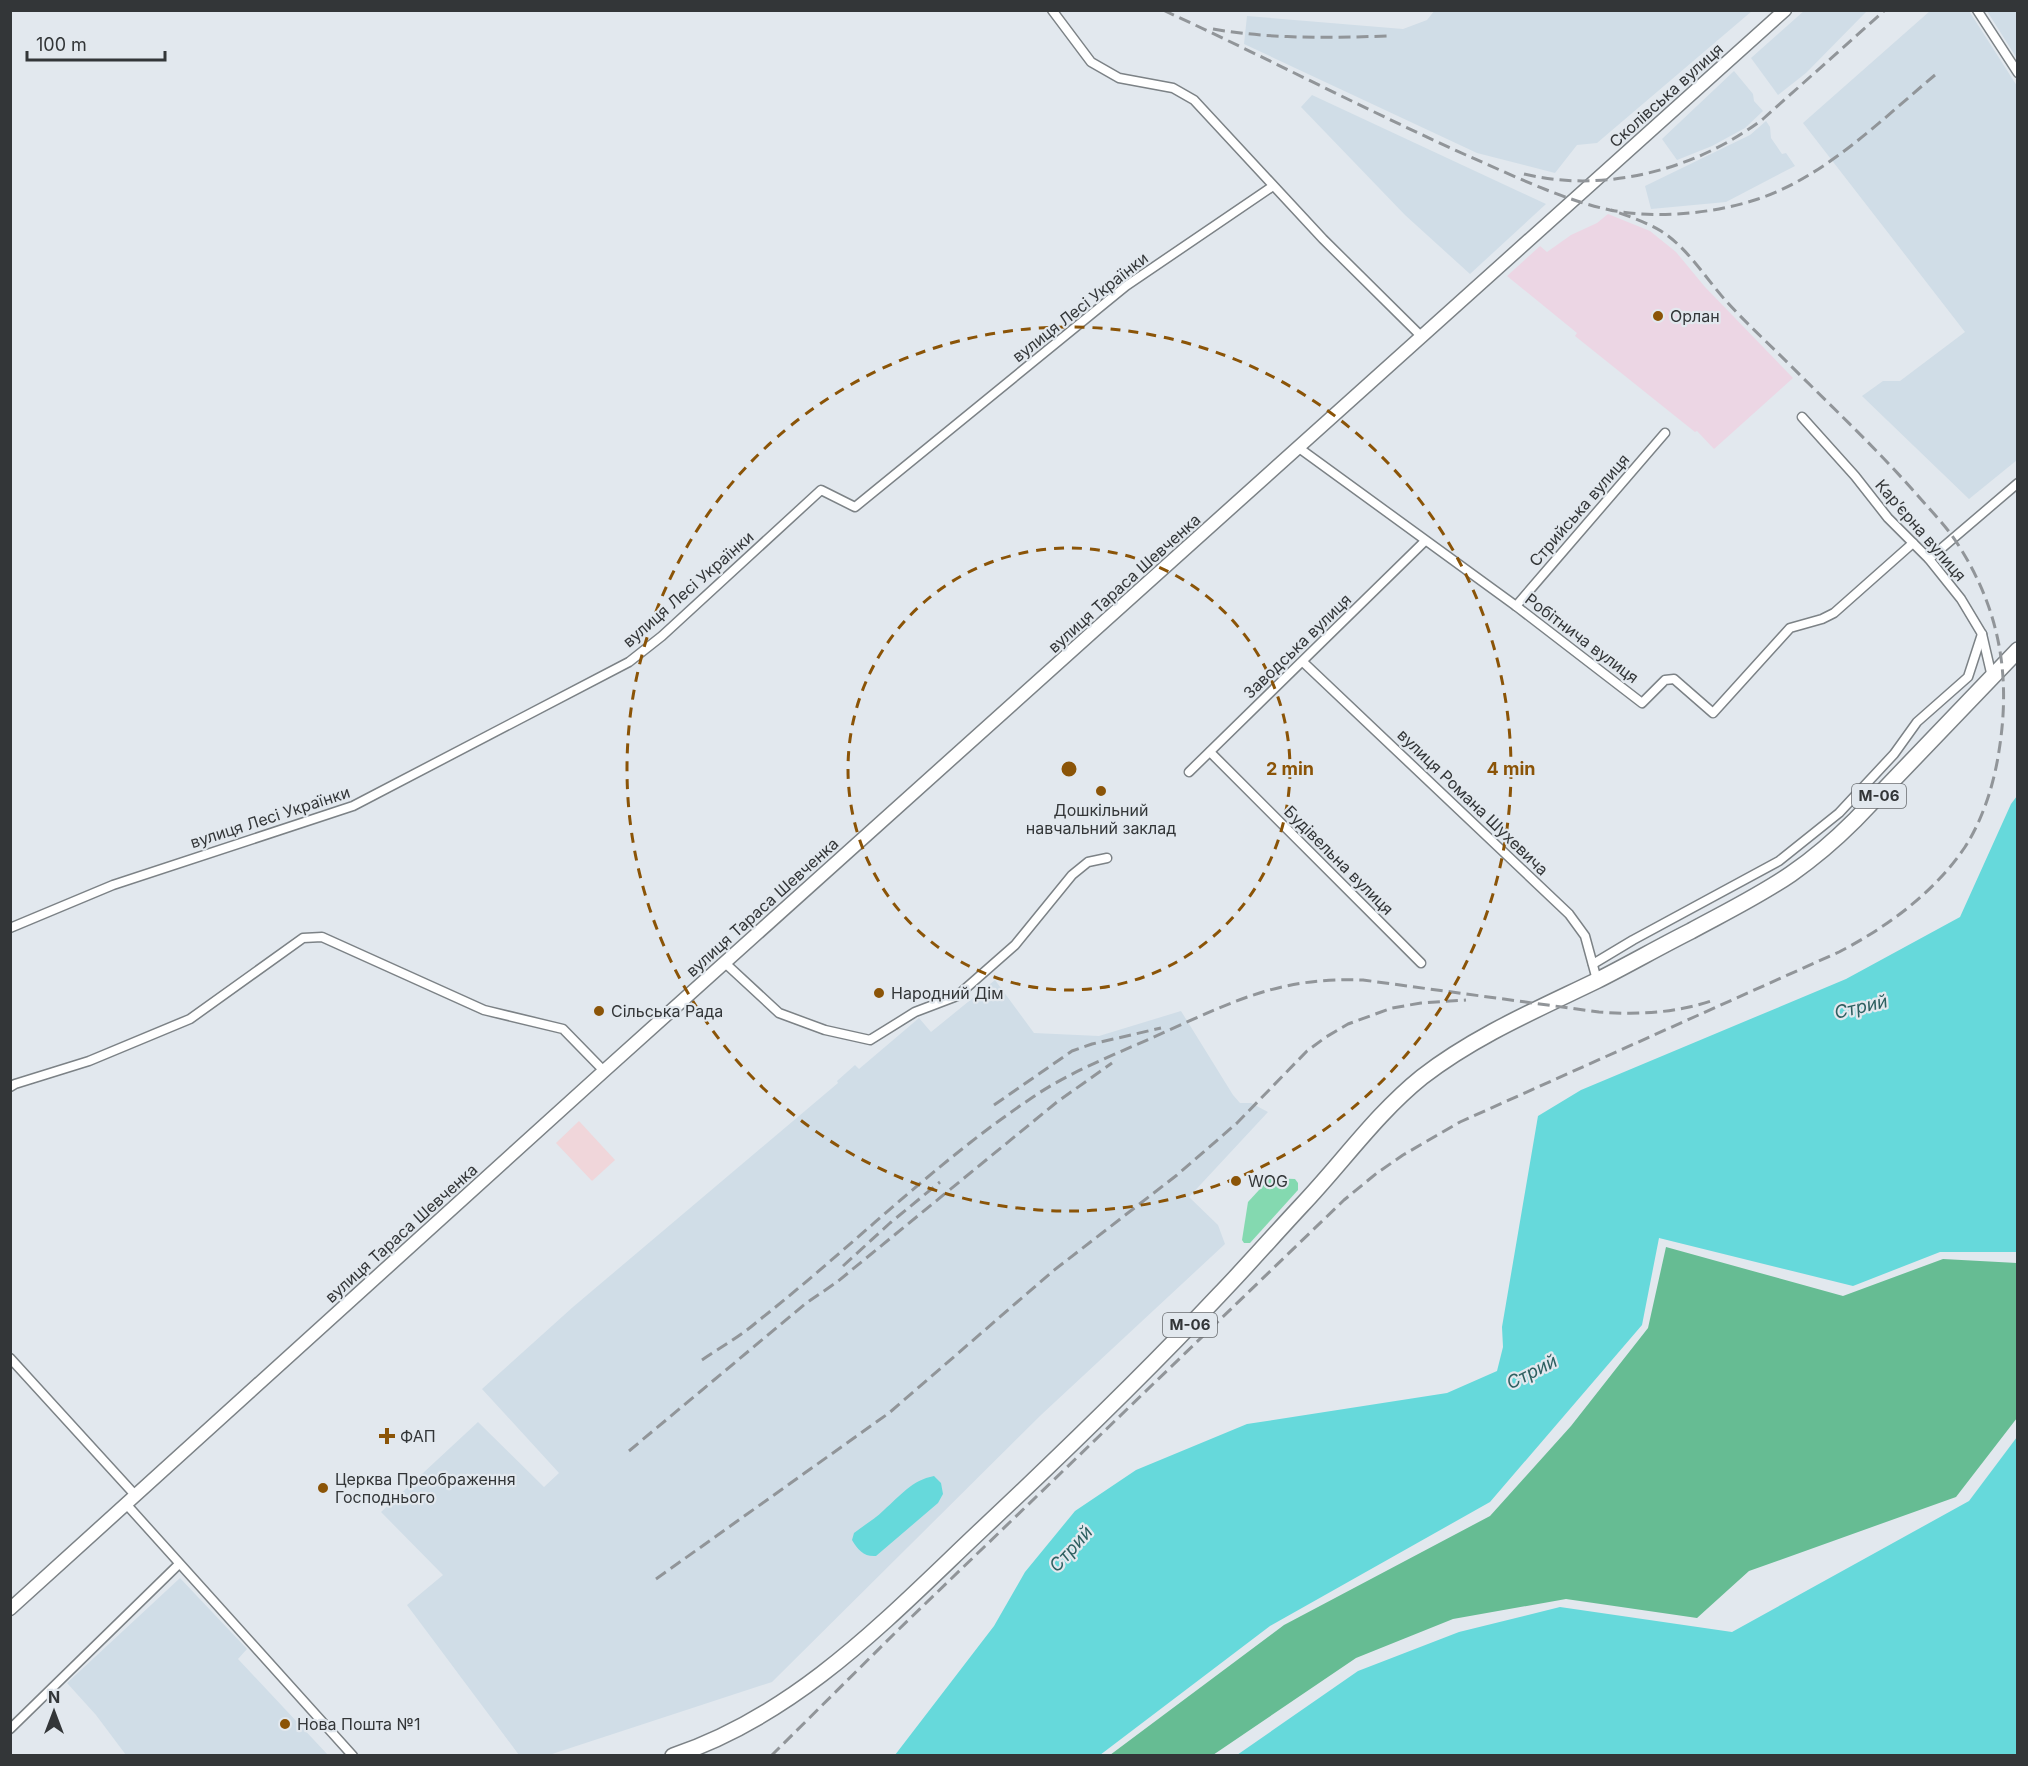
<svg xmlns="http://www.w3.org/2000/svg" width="2028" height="1766" viewBox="0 0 2028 1766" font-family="Inter,sans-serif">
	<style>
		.commercial { fill: #ecd6e4 }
		.built { fill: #d0dde7 }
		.education { fill: #f0d6da }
		.green { fill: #84d9b0 }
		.forest { fill: #66bc93 }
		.water { fill: #66d9db }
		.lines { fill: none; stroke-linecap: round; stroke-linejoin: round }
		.street-casing { stroke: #7c8286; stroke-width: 11 }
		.secondary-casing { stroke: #7c8286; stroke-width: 15 }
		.highway-casing { stroke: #7c8286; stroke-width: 18 }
		.street { stroke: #fff; stroke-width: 8 }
		.secondary { stroke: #fff; stroke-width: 12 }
		.highway { stroke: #fff; stroke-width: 15 }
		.rail { stroke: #919599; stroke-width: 3; stroke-dasharray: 12 6; stroke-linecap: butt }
		.ring { fill: none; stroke: #8b5407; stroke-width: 3; stroke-dasharray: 10 8 }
		.poi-dot { fill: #8b5407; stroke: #e2e8ee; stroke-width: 2 }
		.labels { text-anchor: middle; stroke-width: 4.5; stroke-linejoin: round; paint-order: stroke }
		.shield { fill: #e2e8ee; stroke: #686b6f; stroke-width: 1.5 }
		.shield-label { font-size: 15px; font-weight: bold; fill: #333638 }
		.street-label { font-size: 16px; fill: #333638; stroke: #e2e8ee }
		.poi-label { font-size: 16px; fill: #333638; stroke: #e2e8ee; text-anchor: start }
		.water-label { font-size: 18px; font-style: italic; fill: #2e6061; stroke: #e2e8ee }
		.centre { fill: #8b5407; stroke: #e2e8ee; stroke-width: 3 }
		.ring-label { font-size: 18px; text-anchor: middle; font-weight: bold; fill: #8b5407; stroke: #e2e8ee; stroke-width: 4.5; stroke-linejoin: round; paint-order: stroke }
	</style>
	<rect width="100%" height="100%" fill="#e2e8ee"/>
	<polygon class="commercial" points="1608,214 1650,231 1676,252 1705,287 1793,378 1714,449 1697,431 1695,432 1575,336 1577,333 1507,276 1540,246 1547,252 1571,235 1597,223"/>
	<g class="built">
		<polygon points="1435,10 1752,10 1752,11 1597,143 1577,145 1555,173 1477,153 1244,44 1247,16 1403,29 1427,20"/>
		<polygon points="1805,10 1867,11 1806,73 1778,95 1751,58"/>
		<polygon points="1930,11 1969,11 2017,86 2017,460 1969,499 1862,396 1883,381 1900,381 1965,332 1803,123"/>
		<polygon points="1987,11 2017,11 2017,57 2016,57"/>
		<polygon points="1734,71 1753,94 1754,101 1763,111 1745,128 1712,146 1677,160 1662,139"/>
		<polygon points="1312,95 1546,204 1470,274 1405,215 1301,107"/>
		<polygon points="1766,121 1770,127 1771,138 1782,154 1786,153 1795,166 1726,202 1651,209 1645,186 1750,135"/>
		<polygon points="995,980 1034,1033 1099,1036 1181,1011 1233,1095 1240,1103 1251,1103 1268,1112 1189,1197 1218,1225 1225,1244 1041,1415 772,1682 549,1755 519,1755 407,1605 443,1575 381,1512 478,1422 544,1487 559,1473 482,1389 573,1307 838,1083 837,1081 855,1065 859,1069 919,1018 931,1032"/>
		<polygon points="180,1578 247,1649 238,1659 328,1755 126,1755 96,1715 67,1683"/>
	</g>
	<polygon class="education" points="579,1121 615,1160 592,1181 556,1143"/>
	<polygon class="green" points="1270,1178 1295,1179 1298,1183 1298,1190 1250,1243 1244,1243 1242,1240 1248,1202"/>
	<polygon class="forest" points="1666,1247 1843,1296 1943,1259 2017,1263 2017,1418 1956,1497 1749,1571 1697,1618 1566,1599 1453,1619 1356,1658 1213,1755 1110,1755 1284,1625 1490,1516 1571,1426 1648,1328"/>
	<g class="water">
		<polygon points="2017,796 2017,1252 1940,1252 1853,1286 1659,1238 1642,1325 1490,1502 1270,1626 1100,1755 895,1755 994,1626 1025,1572 1075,1511 1136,1470 1247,1424 1447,1393 1497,1371 1503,1347 1502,1327 1538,1116 1581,1090 1846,979 1960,917 2011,804"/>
		<polygon points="2017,1437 2017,1755 1237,1755 1358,1671 1459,1632 1560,1607 1732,1632 1969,1501"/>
		<path d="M934 1476 941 1483 943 1494 938 1503 876 1556C864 1557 858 1550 852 1540L854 1533C864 1525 875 1519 884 1510 900 1496 912 1480 934 1476Z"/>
	</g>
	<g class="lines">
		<g class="street-casing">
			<g id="street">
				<polyline points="1052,10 1091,62 1119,78 1173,88 1194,100 1323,239 1422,337"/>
				<polyline points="1977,10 2018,73"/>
				<polyline points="1802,417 1855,476 1888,518 1929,559 1961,599 1982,634 1992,677"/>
				<polyline points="1299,448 1516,606 1642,703 1665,680 1674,679 1713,713 1790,628 1822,619 1834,613 1913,543"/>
				<polyline points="1929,559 2018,483"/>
				<polyline points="1516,606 1665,433"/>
				<polyline points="1303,662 1569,914 1585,936 1597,980"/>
				<polyline points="1210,752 1421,963"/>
				<polyline points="1189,772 1425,541"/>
				<polyline points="10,928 113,885 353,806 629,662 662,636 821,490 855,507 1126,286 1273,186"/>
				<polyline points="725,963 779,1013 825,1030 870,1040 915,1012 957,996 1015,945 1072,875 1088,862 1107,858"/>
				<polyline points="1593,964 1633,940 1779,861 1839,813 1894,754 1917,722 1968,677 1982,634"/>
				<polyline points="10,1087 15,1084 89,1061 190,1019 303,938 322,937 484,1010 563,1029 604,1071"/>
				<polyline points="10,1358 136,1496"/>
				<polyline points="127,1505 353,1756"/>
				<polyline points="10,1729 179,1564"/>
			</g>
		</g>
		<g class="secondary-casing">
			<polyline id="secondary" points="10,1609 604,1071 1785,10"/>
		</g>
		<g class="highway-casing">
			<path id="highway" d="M673 1756C798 1714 886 1620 979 1532 1061 1455 1142 1377 1219 1295 1247 1266 1274 1235 1302 1205 1342 1163 1376 1114 1422 1077 1475 1036 1536 1010 1596 981 1628 965 1659 947 1691 931 1724 913 1759 896 1791 874 1814 858 1835 840 1855 820L2018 650"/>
		</g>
		<use href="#street" class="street"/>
		<use href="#secondary" class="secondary"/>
		<use href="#highway" class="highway"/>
		<g class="rail">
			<path d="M1163 10C1265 57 1364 109 1466 155 1512 175 1560 199 1610 210 1657 219 1712 214 1758 199 1826 176 1881 120 1935 75"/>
			<path d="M1213 29C1271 39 1328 38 1387 36"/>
			<path d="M1524 174C1606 194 1697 169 1763 119L1885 10"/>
			<polyline points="994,1105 1072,1051 1092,1044 1161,1028"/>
			<polyline points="843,1266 890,1223 940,1182"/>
			<path d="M702 1360C721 1347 741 1336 758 1321 851 1248 934 1163 1033 1097 1074 1069 1122 1052 1167 1031 1238 999 1283 977 1363 980L1599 1012C1638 1015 1674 1013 1711 1001"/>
			<polyline points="629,1451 805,1304 837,1282 1057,1102 1112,1063"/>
			<polyline points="656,1579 889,1413 1053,1271 1177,1175 1237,1123 1307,1051 1326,1037 1348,1024 1392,1008 1421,1003 1466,1000"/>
			<path d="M771 1756 897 1631 1344 1200 1377 1173 1403 1155 1460 1122 1839 952C1887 927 1934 893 1965 847 1983 819 1994 784 1999 751 2011 676 2000 611 1959 546 1948 528 1933 513 1919 497 1878 450 1833 408 1789 364 1769 344 1747 324 1727 302 1706 279 1688 248 1661 231 1646 222 1628 216 1611 210"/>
		</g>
	</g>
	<g class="ring">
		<circle cx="1069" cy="769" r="221"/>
		<circle cx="1069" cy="769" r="442"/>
	</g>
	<g class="poi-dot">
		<circle cx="1658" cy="316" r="6"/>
		<circle cx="1101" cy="791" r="6"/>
		<circle cx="879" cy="993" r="6"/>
		<circle cx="599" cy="1011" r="6"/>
		<circle cx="1236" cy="1181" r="6"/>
		<path d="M384 1427h6v6h6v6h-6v6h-6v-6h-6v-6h6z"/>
		<circle cx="323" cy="1488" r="6"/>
		<circle cx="285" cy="1724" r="6"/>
	</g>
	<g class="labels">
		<g class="shield">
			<rect x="1852" y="784" width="54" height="24" rx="4.5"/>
			<rect x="1163" y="1313" width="54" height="24" rx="4.5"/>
		</g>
		<g class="shield-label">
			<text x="1879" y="801">М-06</text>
			<text x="1190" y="1330">М-06</text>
		</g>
		<g class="street-label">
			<text transform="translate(1666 95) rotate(-42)" y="6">Сколівська вулиця</text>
			<text transform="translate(1080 307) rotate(-38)" y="6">вулиця Лесі Українки</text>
			<text transform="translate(1579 510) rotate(-49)" y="6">Стрийська вулиця</text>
			<text transform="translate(1921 530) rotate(49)" y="6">Карʼєрна вулиця</text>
			<text transform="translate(1124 583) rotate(-42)" y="6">вулиця Тараса Шевченка</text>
			<text transform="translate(688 589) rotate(-41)" y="6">вулиця Лесі Українки</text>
			<text transform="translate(1582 638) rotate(37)" y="6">Робітнича вулиця</text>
			<text transform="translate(1297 646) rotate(-44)" y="6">Заводська вулиця</text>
			<text transform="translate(1473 802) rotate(44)" y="6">вулиця Романа Шухевича</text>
			<text transform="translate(270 817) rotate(-18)" y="6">вулиця Лесі Українки</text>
			<text transform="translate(1339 860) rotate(45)" y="6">Будівельна вулиця</text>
			<text transform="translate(762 907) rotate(-42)" y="6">вулиця Тараса Шевченка</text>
			<text transform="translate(401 1233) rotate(-42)" y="6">вулиця Тараса Шевченка</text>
		</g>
		<g class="poi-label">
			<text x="1670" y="322">Орлан</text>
			<text x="1101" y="816" text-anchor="middle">Дошкільний<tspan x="1101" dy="18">навчальний заклад</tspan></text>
			<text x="891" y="999">Народний Дім</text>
			<text x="611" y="1017">Сільська Рада</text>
			<text x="1248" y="1187">WOG</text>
			<text x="400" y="1442">ФАП</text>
			<text x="335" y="1485">Церква Преображення<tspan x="335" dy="18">Господнього</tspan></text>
			<text x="297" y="1730">Нова Пошта №1</text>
		</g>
		<g class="water-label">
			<text transform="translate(1861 1007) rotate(-13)" y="6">Стрий</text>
			<text transform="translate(1532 1372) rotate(-27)" y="6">Стрий</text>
			<text transform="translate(1071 1549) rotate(-48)" y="6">Стрий</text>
		</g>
	</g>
	<circle cx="1069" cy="769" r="9" class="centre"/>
	<g class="ring-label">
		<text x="1290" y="775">2 min</text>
		<text x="1511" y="775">4 min</text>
	</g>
	<rect width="2028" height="1766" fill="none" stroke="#333638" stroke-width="24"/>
	<g transform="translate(54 1712)" stroke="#e2e8ee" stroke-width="4.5" paint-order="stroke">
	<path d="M0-4.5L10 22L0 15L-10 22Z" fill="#333638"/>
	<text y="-9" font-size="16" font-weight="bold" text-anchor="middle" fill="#333638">N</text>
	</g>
	<path d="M27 51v9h138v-9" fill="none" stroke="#333638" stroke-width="3"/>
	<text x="36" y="51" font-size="18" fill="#333638" stroke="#e2e8ee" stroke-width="4.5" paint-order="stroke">100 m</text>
</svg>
